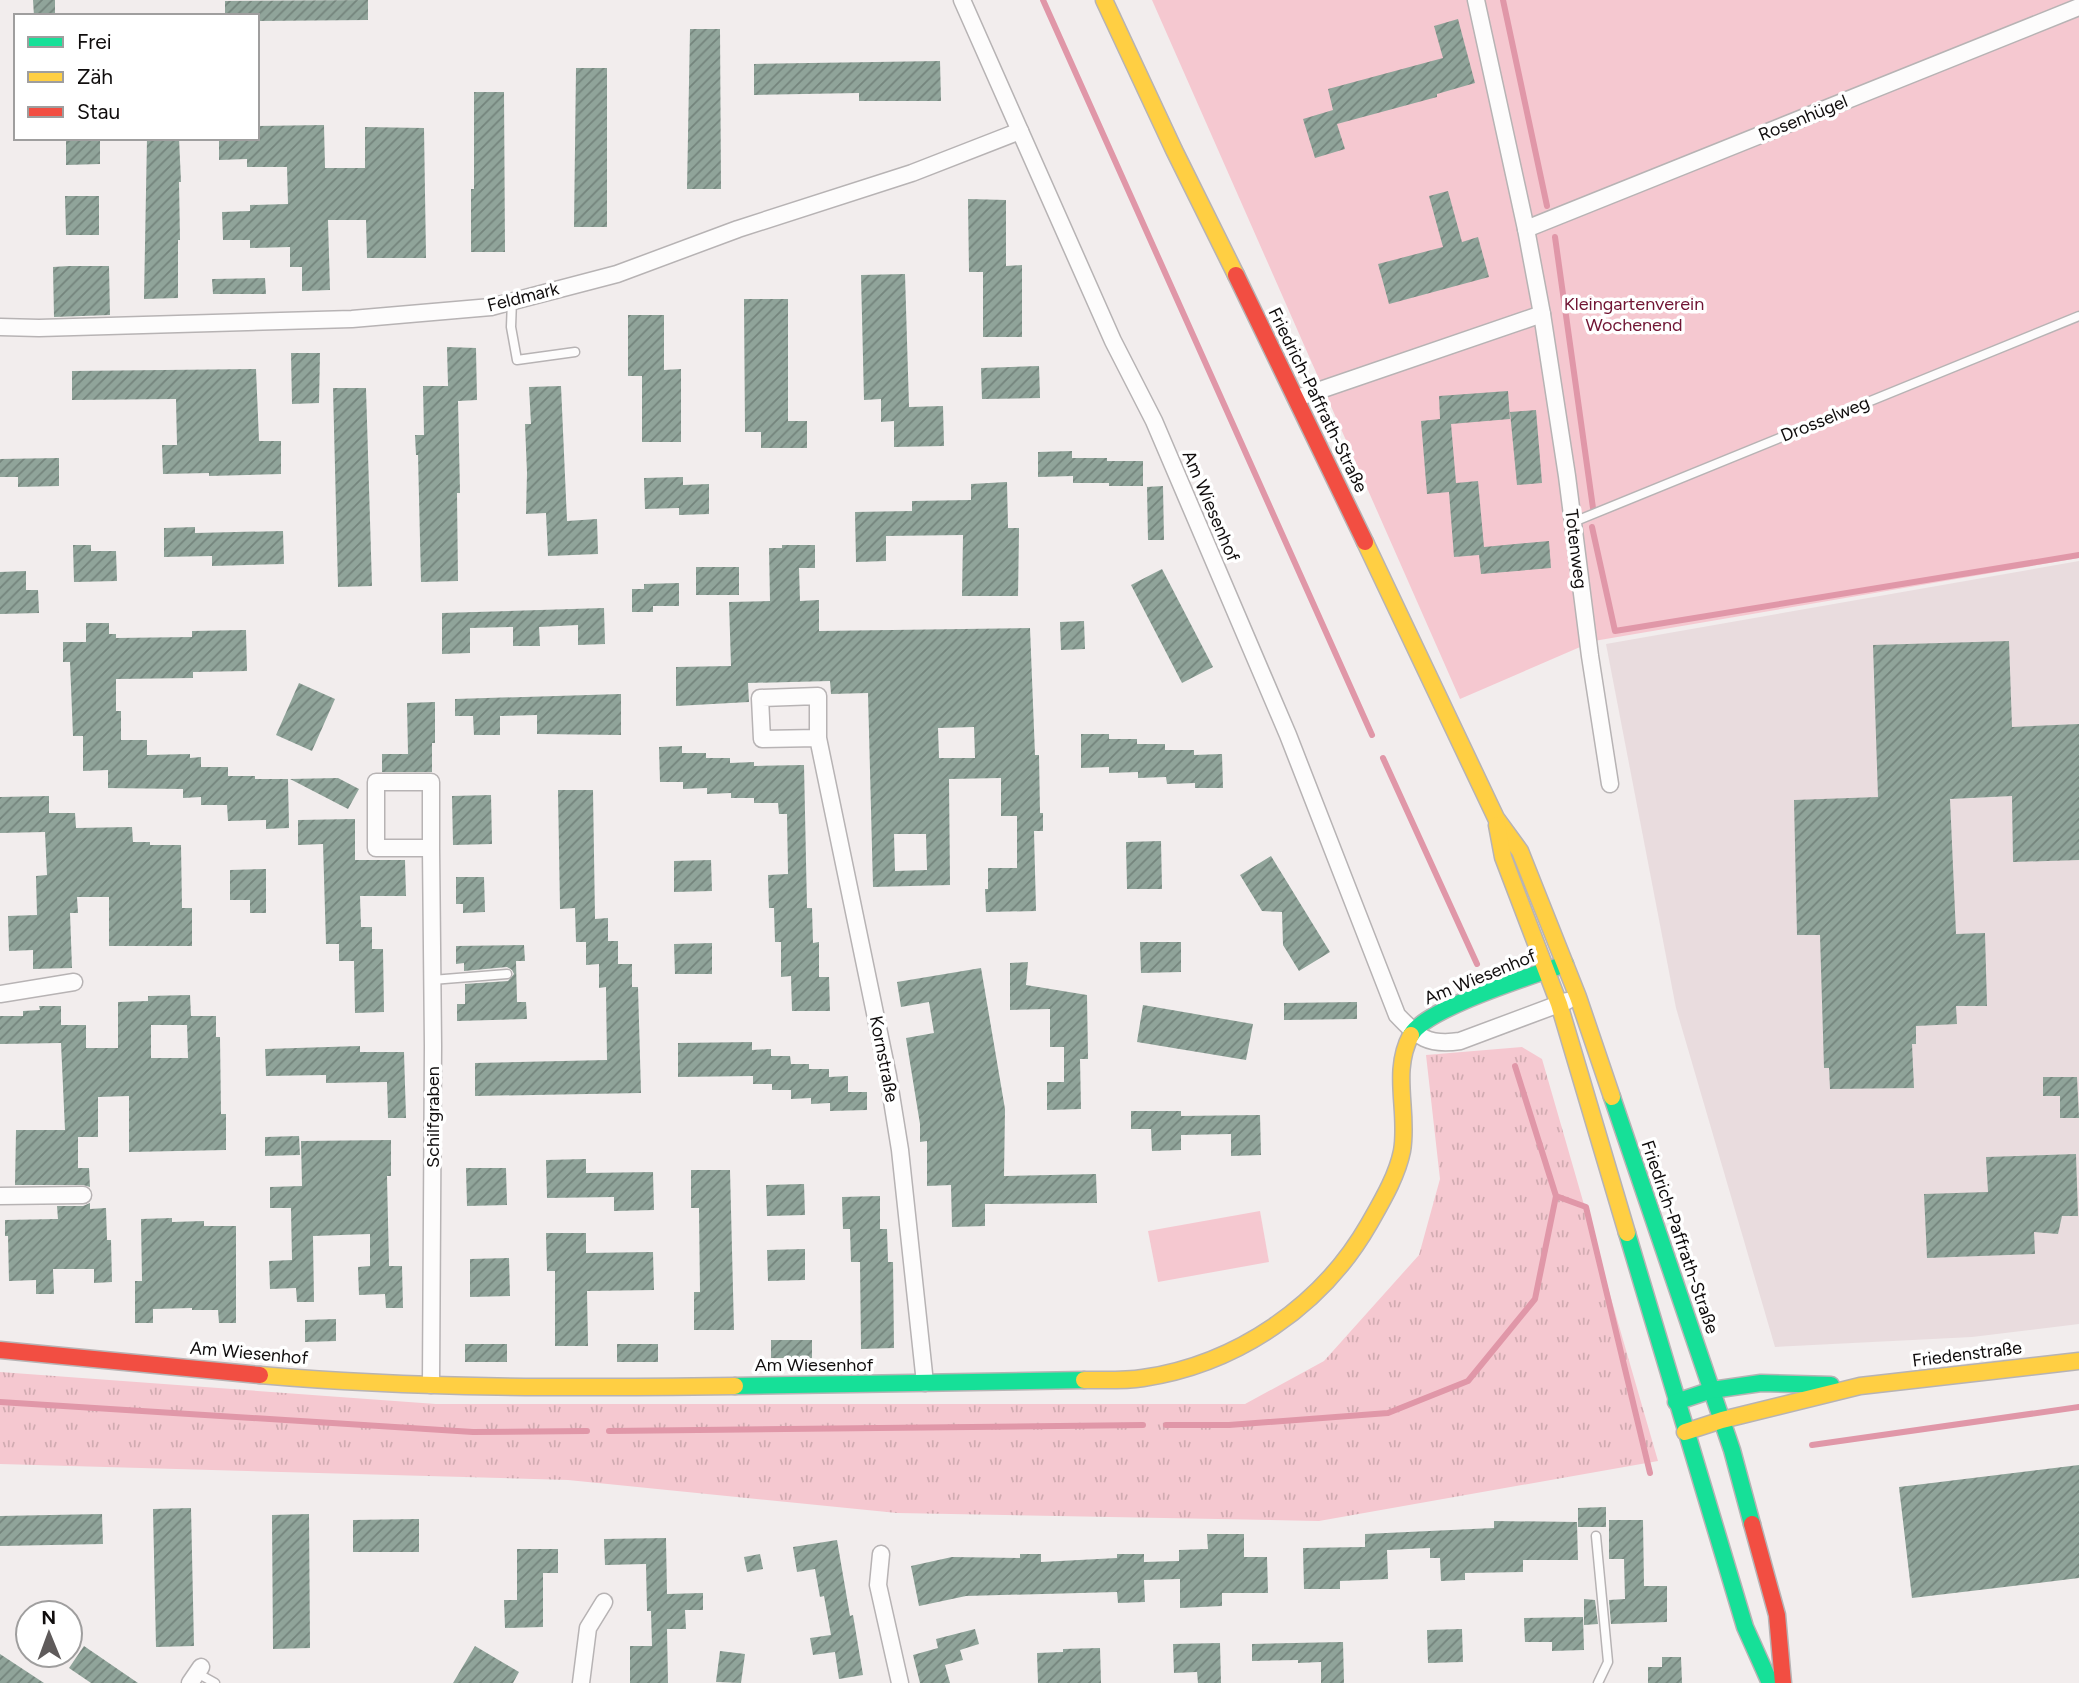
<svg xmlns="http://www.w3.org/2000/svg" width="2079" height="1683" viewBox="0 0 2079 1683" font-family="Figtree,sans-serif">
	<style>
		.built { fill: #e9dcde }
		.grass { fill: url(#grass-tufts) }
		.garden { fill: #f5c8d0 }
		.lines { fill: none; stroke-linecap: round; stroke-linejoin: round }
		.stream { stroke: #e097a8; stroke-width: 6 }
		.building { fill: url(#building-hatch); fill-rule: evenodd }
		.lane-casing { stroke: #b7b3b4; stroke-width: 11 }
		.street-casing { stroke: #b7b3b4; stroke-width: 19 }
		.fast-casing { stroke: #b7b3b4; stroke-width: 19 }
		.slow-casing { stroke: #b7b3b4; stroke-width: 19 }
		.jam-casing { stroke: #b7b3b4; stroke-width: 19 }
		.lane { stroke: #fdfcfc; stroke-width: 8 }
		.street { stroke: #fdfcfc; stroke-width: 16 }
		.fast { stroke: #16e098; stroke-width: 16 }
		.slow { stroke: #ffcf43; stroke-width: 16 }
		.jam { stroke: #f24e42; stroke-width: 16 }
		.labels { text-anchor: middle; stroke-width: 7; stroke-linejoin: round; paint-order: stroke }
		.street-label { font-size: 18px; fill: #100d0d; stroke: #fff }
		.park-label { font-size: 18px; fill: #701433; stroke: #fff }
	</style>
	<defs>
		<pattern id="grass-tufts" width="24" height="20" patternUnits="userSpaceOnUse" patternTransform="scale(1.75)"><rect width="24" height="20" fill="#f5c8d0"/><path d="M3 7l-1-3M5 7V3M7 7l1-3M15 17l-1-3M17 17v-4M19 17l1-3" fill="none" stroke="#d1abb1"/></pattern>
		<pattern id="building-hatch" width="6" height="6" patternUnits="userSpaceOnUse" patternTransform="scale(1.75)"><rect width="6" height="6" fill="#90a49a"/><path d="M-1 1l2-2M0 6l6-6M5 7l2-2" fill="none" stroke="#74847c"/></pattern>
	</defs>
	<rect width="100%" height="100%" fill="#f2eded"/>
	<polygon class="built" points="2079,561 2079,1324 1972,1337 1775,1347 1676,1008 1606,644"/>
	<polygon class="grass" points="1522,1047 1542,1059 1658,1461 1319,1521 897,1513 568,1480 0,1464 0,1372 436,1404 1245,1404 1324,1361 1419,1255 1440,1179 1426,1055"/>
	<g class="garden">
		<polygon points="1152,0 2079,0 2079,558 1594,641 1460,699"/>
		<polygon points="1260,1211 1269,1262 1158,1282 1148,1231"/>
	</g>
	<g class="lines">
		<g class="stream">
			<polyline points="1043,0 1372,735"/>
			<polyline points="1503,0 1547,206"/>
			<polyline points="1555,237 1593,508"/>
			<polyline points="1592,527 1615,631 2079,555"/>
			<polyline points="1383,758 1477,964"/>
			<polyline points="1556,1196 1586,1207 1650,1473"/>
			<polyline points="0,1402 473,1432 587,1431"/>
			<polyline points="1166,1425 1229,1425 1388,1413 1468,1381 1535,1299 1556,1196 1515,1066"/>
			<polyline points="609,1431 1143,1425"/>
			<polyline points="1812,1445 2079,1407"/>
		</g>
	</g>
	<g class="building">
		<polygon points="33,0 55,0 55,16 34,16"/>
		<polygon points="368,0 368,20 257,21 257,16 225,16 225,1"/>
		<polygon points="1458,19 1475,83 1437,94 1437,97 1337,124 1345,149 1315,158 1303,119 1333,110 1328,89 1443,58 1434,26"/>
		<polygon points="690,29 720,29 721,189 687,189"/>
		<polygon points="940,61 941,101 859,101 859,93 754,95 754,64"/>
		<polygon points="576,68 607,68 607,227 574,227"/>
		<polygon points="474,92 504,92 505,252 471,252 471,189 474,189"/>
		<polygon points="324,125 325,168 365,168 365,127 424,128 426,258 367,258 366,220 328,220 330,290 302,291 302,267 290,267 290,247 250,248 250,240 223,240 222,212 250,211 250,205 288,204 287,167 247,167 247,159 219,160 219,138 257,138 257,126"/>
		<polygon points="66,138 100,138 100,164 66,165"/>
		<polygon points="147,138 179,138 181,182 179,182 180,240 178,240 178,298 144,299"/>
		<polygon points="1448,191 1462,242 1478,237 1489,277 1389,304 1378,264 1443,247 1429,196"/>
		<polygon points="65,196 99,196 99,235 66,235"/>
		<polygon points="968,199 1006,200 1006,266 1022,265 1022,337 983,337 983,272 969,272"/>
		<polygon points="69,266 109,266 110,315 54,317 53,267"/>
		<polygon points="905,274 909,407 943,406 944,446 894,447 894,421 881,422 881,399 864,400 861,275"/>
		<polygon points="265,278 266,294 213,294 212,279"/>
		<polygon points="744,299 788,299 788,421 807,421 807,448 761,448 761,432 745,432"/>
		<polygon points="628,315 664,315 664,370 681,369 681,442 642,442 642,376 628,376"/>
		<polygon points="447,347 476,348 477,400 458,401 460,493 457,493 458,581 421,582 418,455 416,455 415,435 424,435 423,386 448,386"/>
		<polygon points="291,353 320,353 319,403 292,404"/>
		<polygon points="1039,366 1040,398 982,399 981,368"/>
		<polygon points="256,369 259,441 281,441 281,474 209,476 209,473 163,474 162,445 177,445 176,399 72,400 72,371"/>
		<polygon points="561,386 567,521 597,519 598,554 548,556 546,513 526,514 527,473 525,424 531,424 529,387"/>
		<polygon points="333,388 366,388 372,586 338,587"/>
		<polygon points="1508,391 1510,419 1451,424 1456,483 1478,481 1484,547 1549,541 1551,568 1481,574 1479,555 1454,557 1449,492 1427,494 1421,421 1440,419 1439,396"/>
		<polygon points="1536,410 1542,483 1517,485 1510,412"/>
		<polygon points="1072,451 1072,458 1107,458 1107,461 1143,461 1143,486 1109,486 1109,483 1073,483 1073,476 1038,477 1038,452"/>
		<polygon points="59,458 59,486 18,487 18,477 0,477 0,459"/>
		<polygon points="683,477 683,485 709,484 709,514 679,515 679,508 645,509 644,478"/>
		<polygon points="1007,482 1008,528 1019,528 1018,596 962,596 963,535 886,536 886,561 856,562 855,512 912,511 912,501 971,500 971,484"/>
		<polygon points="1163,486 1164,540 1148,540 1147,487"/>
		<polygon points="195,527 195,533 283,531 284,564 212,566 212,556 164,557 164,528"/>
		<polygon points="73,545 91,545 91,551 116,551 117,581 74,582"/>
		<path d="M782 545H815V568H799L800 601 819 600V631L1030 628 1035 755H1039L1040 813H1043V831H1034L1036 911 986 912 985 889H988V868H1017V816H1001V778L949 779 950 885 873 887 868 693 831 694 830 681 748 683 749 702 676 706V667L731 666 729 602 770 601 769 548H782ZM974 727 975 758H939L938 728ZM894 834H926L927 870 895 871Z"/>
		<rect x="696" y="567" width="43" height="28"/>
		<polygon points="1162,569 1213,667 1182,683 1131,585"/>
		<polygon points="26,571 26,590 38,590 39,613 0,614 0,572"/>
		<polygon points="679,583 679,606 653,606 653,612 632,612 632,589 644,589 644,584"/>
		<polygon points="604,608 605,644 578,645 578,625 539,627 540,646 513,646 513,627 470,628 470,653 442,654 442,613"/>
		<polygon points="1084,621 1085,649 1061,650 1060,622"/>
		<polygon points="86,623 109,623 109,634 116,634 116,638 192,637 192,631 246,630 247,671 193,672 193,678 116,679 116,711 121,711 121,740 147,740 147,755 190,754 190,758 201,757 201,767 228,767 228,776 255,776 255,779 288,779 289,828 266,829 266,820 228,821 227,805 201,805 201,797 183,798 183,789 108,788 108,770 83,771 83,736 73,736 70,662 63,662 63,642 86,642"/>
		<polygon points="2009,641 2012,727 2079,724 2079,860 2013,862 2012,796 1950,799 1956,934 1985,933 1987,1006 1956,1006 1957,1024 1916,1026 1916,1044 1912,1044 1914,1088 1830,1089 1829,1068 1824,1068 1820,935 1797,935 1794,800 1878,797 1873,645"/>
		<polygon points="299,683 335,699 312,751 276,735"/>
		<polygon points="621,694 621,735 537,734 537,715 500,716 500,735 474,735 473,716 455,716 455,699"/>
		<polygon points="435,702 435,743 432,743 432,772 382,772 382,754 408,754 407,703"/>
		<polygon points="1081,734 1109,734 1109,739 1137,739 1137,744 1165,744 1165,750 1194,750 1194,755 1222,754 1223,788 1195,788 1195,783 1167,784 1166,777 1138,778 1138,772 1109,773 1109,767 1081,768"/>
		<polygon points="682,746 682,753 706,753 706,758 730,758 730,763 754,762 754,766 804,765 807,908 812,908 813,943 819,942 819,977 829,977 830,1011 792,1011 791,976 781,977 781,942 775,942 774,908 769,908 768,875 788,874 787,814 779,814 778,803 754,803 754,798 731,798 731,793 707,794 707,788 683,789 683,782 660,782 659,747"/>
		<polygon points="338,778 359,789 348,809 290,779"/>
		<polygon points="558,790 593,790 595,919 608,918 608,941 618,941 618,964 632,964 632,987 638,987 641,1093 475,1096 475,1063 607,1060 606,987 599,988 599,964 586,965 586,942 576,942 575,908 560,909"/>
		<polygon points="491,795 492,844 453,845 452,796"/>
		<polygon points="49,796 49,813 75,813 76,828 132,827 133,842 150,842 150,845 181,845 182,908 192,908 192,946 109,946 109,897 77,897 78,913 70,913 72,968 33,969 33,950 9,951 8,916 37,915 36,876 47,875 45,832 0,833 0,797"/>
		<polygon points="355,819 355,860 405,860 406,896 360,896 361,927 372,927 372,949 383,949 384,1012 355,1013 354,961 339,961 339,944 326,944 323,844 298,845 298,820"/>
		<polygon points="1161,841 1162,889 1127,889 1126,842"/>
		<polygon points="1271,856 1330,952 1299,971 1283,945 1282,912 1262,911 1240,875"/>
		<polygon points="711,860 712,891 674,892 674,861"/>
		<polygon points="266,869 266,913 250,913 250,900 230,900 230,870"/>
		<polygon points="456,877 484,877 485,912 463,913 463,904 456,904"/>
		<polygon points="1140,942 1181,942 1181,972 1141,973"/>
		<polygon points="712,943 712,974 675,974 674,944"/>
		<polygon points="524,945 525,961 516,961 517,1002 526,1002 527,1019 457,1021 457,1004 465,1004 465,984 508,981 514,974 512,970 507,967 464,971 464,963 456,964 456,946"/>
		<polygon points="1028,962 1026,985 1087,995 1088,1059 1080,1059 1081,1109 1047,1110 1047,1082 1064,1082 1064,1047 1050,1047 1050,1009 1010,1010 1010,963"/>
		<polygon points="981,968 1005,1109 1004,1176 1096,1174 1097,1203 985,1204 985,1226 952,1227 951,1185 927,1186 927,1141 920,1142 920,1124 906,1038 934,1033 929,1002 901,1007 897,982"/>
		<path d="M190 995 191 1016H216V1037H220L221 1114H226V1150L129 1152V1096L98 1097V1137H78V1168H89L90 1187 83 1185H15L16 1130H65L61 1043 0 1044V1016H23V1011L40 1010 39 1006H61V1025H86V1048H118V1002L148 1001V996ZM151 1025H187L188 1058H151Z"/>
		<polygon points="1357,1002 1357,1019 1284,1020 1284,1003"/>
		<polygon points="1143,1005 1253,1024 1246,1060 1137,1042"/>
		<polygon points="752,1042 752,1050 771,1049 771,1056 790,1056 791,1064 809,1064 809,1069 829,1069 829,1077 848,1076 848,1092 867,1092 867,1110 830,1111 830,1103 811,1104 811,1098 791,1099 791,1090 772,1090 772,1084 753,1084 753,1076 678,1077 678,1043"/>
		<polygon points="360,1046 360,1052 404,1052 406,1118 388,1118 387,1082 326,1083 326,1075 266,1076 265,1049"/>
		<polygon points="2043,1077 2077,1077 2079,1118 2060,1118 2060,1096 2043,1096"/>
		<polygon points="1131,1111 1181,1111 1181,1116 1260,1115 1261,1155 1231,1156 1231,1134 1181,1135 1181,1150 1152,1151 1151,1129 1131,1129"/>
		<polygon points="299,1136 300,1155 265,1156 265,1137"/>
		<polygon points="391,1140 391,1176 387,1176 389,1266 402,1266 403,1308 386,1308 385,1294 359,1295 358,1267 370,1266 370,1234 313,1236 314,1302 297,1302 296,1288 270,1289 269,1261 292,1260 291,1208 270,1208 270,1187 302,1186 301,1141"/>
		<polygon points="2076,1154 2078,1216 2062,1216 2058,1234 2034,1232 2035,1254 1927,1258 1924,1194 1988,1192 1986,1157"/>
		<polygon points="586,1159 586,1173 653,1172 654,1210 614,1211 614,1197 547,1198 546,1160"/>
		<polygon points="466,1168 506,1168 507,1205 467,1206"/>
		<polygon points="691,1170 730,1170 734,1330 694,1330 694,1292 700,1292 699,1208 691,1208"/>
		<polygon points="804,1184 805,1215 767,1216 766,1185"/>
		<polygon points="880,1196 880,1229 887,1229 888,1262 893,1262 894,1348 861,1349 860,1262 851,1262 850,1229 843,1229 842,1197"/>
		<polygon points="90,1203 90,1209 106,1208 107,1240 111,1240 112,1282 94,1283 94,1269 53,1269 54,1294 36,1294 36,1280 9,1281 8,1236 5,1236 5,1220 58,1219 57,1206 83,1206"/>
		<polygon points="172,1218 172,1222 204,1221 204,1226 236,1226 236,1323 219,1323 218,1310 192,1310 192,1308 153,1309 153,1323 135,1323 135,1281 142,1281 141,1219"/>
		<polygon points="546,1233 586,1233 586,1253 653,1252 654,1290 587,1291 588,1346 555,1346 555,1271 547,1271"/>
		<polygon points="805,1249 805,1280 768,1281 767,1250"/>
		<polygon points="509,1258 510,1296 470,1297 470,1259"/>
		<polygon points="336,1319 336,1341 305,1342 305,1320"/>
		<rect x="771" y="1340" width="41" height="18"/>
		<rect x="465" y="1344" width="42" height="18"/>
		<rect x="617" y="1344" width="41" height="18"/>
		<polygon points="2079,1465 2079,1578 1912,1598 1899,1487"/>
		<polygon points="1606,1507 1606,1527 1578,1527 1578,1508"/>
		<polygon points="191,1508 194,1646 156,1647 153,1509"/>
		<polygon points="102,1514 103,1544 0,1546 0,1516"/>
		<polygon points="309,1514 310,1648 273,1649 272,1515"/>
		<polygon points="419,1519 419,1552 353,1552 353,1520"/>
		<polygon points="1609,1520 1643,1520 1644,1586 1667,1586 1667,1622 1611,1624 1609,1600 1625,1599 1624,1559 1609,1559"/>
		<polygon points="1494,1521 1577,1522 1578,1560 1523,1560 1523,1572 1465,1573 1465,1580 1441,1581 1440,1558 1430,1558 1430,1548 1387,1550 1388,1579 1340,1581 1340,1589 1304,1589 1303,1548 1365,1547 1365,1534 1494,1528"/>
		<polygon points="1207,1534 1244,1534 1244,1557 1267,1557 1268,1593 1222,1593 1222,1606 1180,1608 1180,1579 1144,1580 1145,1602 1118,1603 1117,1592 966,1596 919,1606 911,1566 952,1557 1020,1558 1020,1554 1041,1554 1041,1562 1117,1558 1117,1554 1144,1554 1144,1562 1179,1561 1179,1550 1208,1549"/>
		<polygon points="666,1538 667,1594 703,1593 703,1610 685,1610 686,1629 667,1629 668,1683 630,1683 630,1646 652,1646 651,1611 647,1611 646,1564 605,1565 604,1539"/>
		<polygon points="837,1540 850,1616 853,1615 863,1675 839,1679 835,1652 813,1655 810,1638 831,1635 824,1596 820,1597 815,1569 797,1572 793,1547"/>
		<polygon points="517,1549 558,1549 558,1573 543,1573 543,1627 505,1628 504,1600 517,1600"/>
		<polygon points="760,1554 763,1569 747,1572 744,1557"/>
		<polygon points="1584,1599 1595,1600 1598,1624 1584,1625"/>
		<polygon points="1583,1617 1584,1650 1552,1651 1552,1642 1525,1642 1524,1618"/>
		<polygon points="975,1629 979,1644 960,1650 963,1660 945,1665 950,1683 920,1683 913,1655 938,1648 936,1639"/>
		<polygon points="1462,1629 1463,1662 1428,1663 1427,1630"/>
		<polygon points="1343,1642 1344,1683 1321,1683 1321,1662 1298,1663 1298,1660 1252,1661 1252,1644"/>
		<polygon points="1220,1643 1221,1683 1198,1683 1197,1672 1174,1673 1173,1644"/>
		<polygon points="84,1646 138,1683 91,1683 69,1668"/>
		<polygon points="475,1646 519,1672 513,1683 453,1683"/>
		<polygon points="1100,1648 1101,1683 1038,1683 1037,1653 1063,1652 1063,1649"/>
		<polygon points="720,1651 745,1654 741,1683 716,1682"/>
		<polygon points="0,1654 44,1683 0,1683"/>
		<polygon points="1662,1657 1681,1657 1682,1683 1648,1683 1648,1667 1662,1667"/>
	</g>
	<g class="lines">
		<g class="lane-casing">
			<g id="lane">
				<polyline points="512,300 511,327 517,360 575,352"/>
				<polyline points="1571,523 2079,316"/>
				<polyline points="432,980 507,974"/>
				<polyline points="1596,1536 1608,1662 1598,1683"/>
				<polyline points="197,1673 215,1683"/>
			</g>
		</g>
		<g class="street-casing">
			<g id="street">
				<path d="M962 0 1113 341 1154 421 1288 735 1397 1015C1418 1037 1428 1046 1460 1041L1567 1001"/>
				<polyline points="1476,0 1526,229 1542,314 1567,476 1590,656 1610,784"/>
				<polyline points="1526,229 2079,7"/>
				<polyline points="0,327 39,328 352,319 491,307 617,274 738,229 912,173 1020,131"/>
				<polyline points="1297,398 1542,314"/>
				<polyline points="818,738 762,739 760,698 818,696 818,738 888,1076 900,1150 925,1383"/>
				<polyline points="431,848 431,782 376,782 376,848 431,848 433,1046 431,1385"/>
				<polyline points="0,994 74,982"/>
				<polyline points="0,1196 83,1195"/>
				<polyline points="881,1554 878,1585 900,1683"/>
				<polyline points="190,1683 201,1667"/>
				<polyline points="581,1683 588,1628 604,1602"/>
			</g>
		</g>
		<g class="fast-casing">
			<g id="fast">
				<path d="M1411 1035C1426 1008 1532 976 1565 964"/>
				<polyline points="1612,1097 1732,1450 1752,1524"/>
				<polyline points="1627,1233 1745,1627 1770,1683"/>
				<polyline points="735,1386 1084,1380"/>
				<polyline points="1676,1402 1712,1390 1761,1383 1831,1385"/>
			</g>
		</g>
		<g class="slow-casing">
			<g id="slow">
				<polyline points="1104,0 1174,150 1236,275"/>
				<polyline points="1365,542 1496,818 1520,851 1578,997 1612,1097"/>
				<polyline points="1497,825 1503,857 1559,1004 1627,1233"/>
				<path d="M260 1375C418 1389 577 1388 735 1386"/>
				<path d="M1084 1380C1104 1380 1124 1381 1143 1378 1237 1364 1322 1306 1369 1224 1382 1201 1397 1176 1402 1151 1409 1112 1391 1072 1411 1035"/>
				<polyline points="1685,1432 1722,1420 1860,1386 2079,1361"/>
			</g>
		</g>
		<g class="jam-casing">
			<g id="jam">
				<polyline points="1236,275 1365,542"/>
				<polyline points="0,1350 260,1375"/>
				<polyline points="1752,1524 1777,1615 1783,1683"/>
			</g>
		</g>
		<use href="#lane" class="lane"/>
		<use href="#street" class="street"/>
		<use href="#fast" class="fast"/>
		<use href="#slow" class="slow"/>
		<use href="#jam" class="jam"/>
	</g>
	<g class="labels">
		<g class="street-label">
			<text transform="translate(1803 118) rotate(-22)" y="6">Rosenhügel</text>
			<text transform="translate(523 297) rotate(-14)" y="6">Feldmark</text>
			<text transform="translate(1318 400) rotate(64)" y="6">Friedrich-Paffrath-Straße</text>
			<text transform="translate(1825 419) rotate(-22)" y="6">Drosselweg</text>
			<text transform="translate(1211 506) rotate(67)" y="6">Am Wiesenhof</text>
			<text transform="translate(1576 549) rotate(83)" y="6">Totenweg</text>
			<text transform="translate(1480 977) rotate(-22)" y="6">Am Wiesenhof</text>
			<text transform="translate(884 1059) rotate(79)" y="6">Kornstraße</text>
			<text transform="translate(433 1117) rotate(-90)" y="6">Schilfgraben</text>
			<text transform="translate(1680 1237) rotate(71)" y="6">Friedrich-Paffrath-Straße</text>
			<text transform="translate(249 1353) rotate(5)" y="6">Am Wiesenhof</text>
			<text transform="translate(1967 1354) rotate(-7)" y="6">Friedenstraße</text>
			<text x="814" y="1371">Am Wiesenhof</text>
		</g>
		<g class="park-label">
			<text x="1634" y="310">Kleingartenverein<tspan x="1634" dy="21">Wochenend</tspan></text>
		</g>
	</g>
	<rect x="14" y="14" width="245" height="126" fill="#ffffff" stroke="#9f9e9e" stroke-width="2"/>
	<rect x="28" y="37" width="35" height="10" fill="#16e098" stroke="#9f9e9e" stroke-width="2"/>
	<text x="77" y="49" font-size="21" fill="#100d0d">Frei</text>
	<rect x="28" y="72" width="35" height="10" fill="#ffcf43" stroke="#9f9e9e" stroke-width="2"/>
	<text x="77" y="84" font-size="21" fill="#100d0d">Zäh</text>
	<rect x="28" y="107" width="35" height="10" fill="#f24e42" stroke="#9f9e9e" stroke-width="2"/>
	<text x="77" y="119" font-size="21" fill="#100d0d">Stau</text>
	<g transform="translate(49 1634) rotate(359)"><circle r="33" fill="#ffffff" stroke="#9f9e9e" stroke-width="2"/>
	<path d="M0-5L12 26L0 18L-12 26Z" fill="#5f5b5b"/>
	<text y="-10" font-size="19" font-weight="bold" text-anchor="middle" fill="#100d0d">N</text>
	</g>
</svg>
